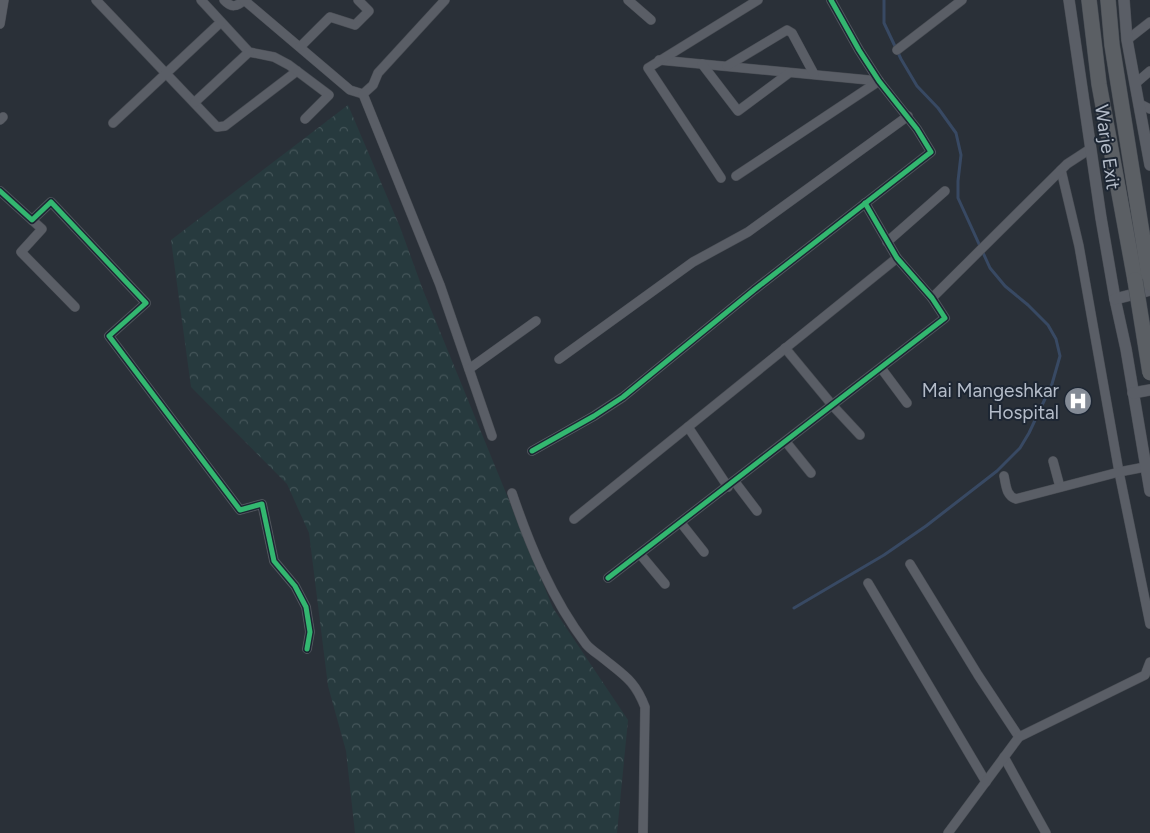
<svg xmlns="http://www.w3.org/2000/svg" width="1150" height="833" viewBox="0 0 1150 833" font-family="Figtree,sans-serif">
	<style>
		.forest { fill: url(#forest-crowns) }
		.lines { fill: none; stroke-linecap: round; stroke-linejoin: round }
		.stream { stroke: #384963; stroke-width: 3 }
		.minor-casing { stroke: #484c53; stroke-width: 10 }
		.tertiary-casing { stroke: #484c53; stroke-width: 12 }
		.trunk-casing { stroke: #474c53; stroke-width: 16 }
		.minor { stroke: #5a5e66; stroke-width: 9 }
		.tertiary { stroke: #5a5e66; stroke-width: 11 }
		.trunk { stroke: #5b5f64; stroke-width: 15 }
		.trunk-bridge-casing { stroke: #474c53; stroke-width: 16; stroke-linecap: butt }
		.trunk-bridge { stroke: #5b5f64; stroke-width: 15 }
		.cycleway-casing { stroke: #1d2633; stroke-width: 8 }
		.cycleway { stroke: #33b770; stroke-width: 5 }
		.labels { text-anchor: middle; stroke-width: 4; stroke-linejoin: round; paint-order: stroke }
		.street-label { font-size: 19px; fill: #b4bcc9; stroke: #1d2633 }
		.poi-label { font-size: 19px; fill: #b4bcc9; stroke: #1d2633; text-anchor: end }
	</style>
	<defs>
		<pattern id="forest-crowns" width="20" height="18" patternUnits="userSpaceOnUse" patternTransform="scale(1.25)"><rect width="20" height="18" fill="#273a3e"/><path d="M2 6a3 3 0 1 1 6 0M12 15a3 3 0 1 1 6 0" fill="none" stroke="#445559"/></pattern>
	</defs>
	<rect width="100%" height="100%" fill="#2a3038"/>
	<polygon class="forest" points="348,105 400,227 423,290 553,608 628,720 617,833 355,833 346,751 328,686 309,533 287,484 191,387 171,240"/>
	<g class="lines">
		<polyline class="stream" points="794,608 884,555 926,526 997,471 1020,448 1029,433 1052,384 1060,356 1056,339 1048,325 1028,305 1005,286 990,268 958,198 958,181 961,155 956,133 938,108 917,86 901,59 884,23 884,0"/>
		<g class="minor-casing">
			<g id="minor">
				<polyline points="96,0 217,127 225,126 297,71"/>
				<polyline points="201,0 249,52 274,57 289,65 329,95 305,119"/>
				<path d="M224 0C231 8 237 7 244 0"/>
				<polyline points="244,0 350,90 363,94"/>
				<polyline points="445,0 378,73 373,85 363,94 440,285 492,436"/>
				<polyline points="628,0 651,20"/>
				<polyline points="0,24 4,0"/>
				<polyline points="1127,40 1150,22"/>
				<polyline points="300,47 330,17 355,25 369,11 358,0"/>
				<polyline points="897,50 962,0"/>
				<polyline points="659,60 879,81"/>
				<polyline points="702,64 738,111 789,73"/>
				<polyline points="727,66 787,30 792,33 814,74"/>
				<polyline points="1136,83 1150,71"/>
				<polyline points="195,102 249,52"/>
				<polyline points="1140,104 1150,109"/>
				<polyline points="0,120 3,117"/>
				<polyline points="113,123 221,22"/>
				<polyline points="1061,170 1079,246 1119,472 1150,624"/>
				<polyline points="736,176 879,81"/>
				<polyline points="721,178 648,68 758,0"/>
				<polyline points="0,191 32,220 51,202 146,303 109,336 240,510 262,504 274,561 295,586 306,607 310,632 307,649"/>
				<polyline points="32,220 42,229 21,252 75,307"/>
				<polyline points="887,242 945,191"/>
				<polyline points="932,298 1067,164 1090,149"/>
				<polyline points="785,348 833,406 860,435"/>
				<polyline points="559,359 693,262 748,232 908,116"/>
				<polyline points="881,368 907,403"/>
				<polyline points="469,369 536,321"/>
				<polyline points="688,427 728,487"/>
				<polyline points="786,442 811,473"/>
				<polyline points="532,451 594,416 623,397 754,290 931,152 917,129 879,81 859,50 831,0"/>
				<polyline points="1053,461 1060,487"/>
				<path d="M1004 476C1006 485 1006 496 1016 499L1119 472 1145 467"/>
				<polyline points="735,482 757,511"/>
				<path d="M512 493C530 546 552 599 586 644 591 650 598 654 604 659 625 676 635 681 645 707L643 833"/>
				<polyline points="574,519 897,258"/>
				<polyline points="681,523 704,552"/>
				<polyline points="640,554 665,584"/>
				<polyline points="910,564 978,675 1019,737"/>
				<polyline points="608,578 945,318 932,298 897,258 865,203"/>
				<polyline points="868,583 986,782"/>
				<polyline points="1004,757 1046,833"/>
				<polyline points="948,833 1019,737 1145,675 1150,662"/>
			</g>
		</g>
		<g class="tertiary-casing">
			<g id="tertiary">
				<polyline points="1069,0 1101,218 1115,299 1126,349 1150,491"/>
				<polyline points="1124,0 1127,40 1150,165"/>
				<polyline points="1115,299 1150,290"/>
				<polyline points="1133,393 1150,390"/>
			</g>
		</g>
		<g class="trunk-casing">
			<g id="trunk">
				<polyline points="1089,0 1099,84 1135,280"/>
				<polyline points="1108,0 1112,45 1150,283"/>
			</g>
		</g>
		<use href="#minor" class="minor"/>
		<use href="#tertiary" class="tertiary"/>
		<use href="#trunk" class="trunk"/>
		<g class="trunk-bridge-casing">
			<polyline id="trunk-bridge" points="1135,280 1150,373"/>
		</g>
		<use href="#trunk-bridge" class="trunk-bridge"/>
		<g class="cycleway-casing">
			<g id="cycleway">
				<polyline points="0,191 32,220 51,202 146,303 109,336 240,510 262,504 274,561 295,586 306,607 310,632 307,649"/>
				<polyline points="532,451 594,416 623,397 754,290 931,152 917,129 879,81 859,50 831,0"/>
				<polyline points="608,578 945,318 932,298 897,258 865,203"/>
			</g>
		</g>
		<use href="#cycleway" class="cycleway"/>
	</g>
	<defs>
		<g id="hospital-disc" transform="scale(1.4375)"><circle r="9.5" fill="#848b96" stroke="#1d2633"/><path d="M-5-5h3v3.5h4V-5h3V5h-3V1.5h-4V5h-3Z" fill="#fff"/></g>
	</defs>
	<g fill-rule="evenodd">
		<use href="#hospital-disc" x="1078" y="401"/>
	</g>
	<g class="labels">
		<g class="street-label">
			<text transform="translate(1108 147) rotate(82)" y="7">Warje Exit</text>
		</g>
		<g class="poi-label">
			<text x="1059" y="397">Mai Mangeshkar<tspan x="1059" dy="22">Hospital</tspan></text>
		</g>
	</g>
</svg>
